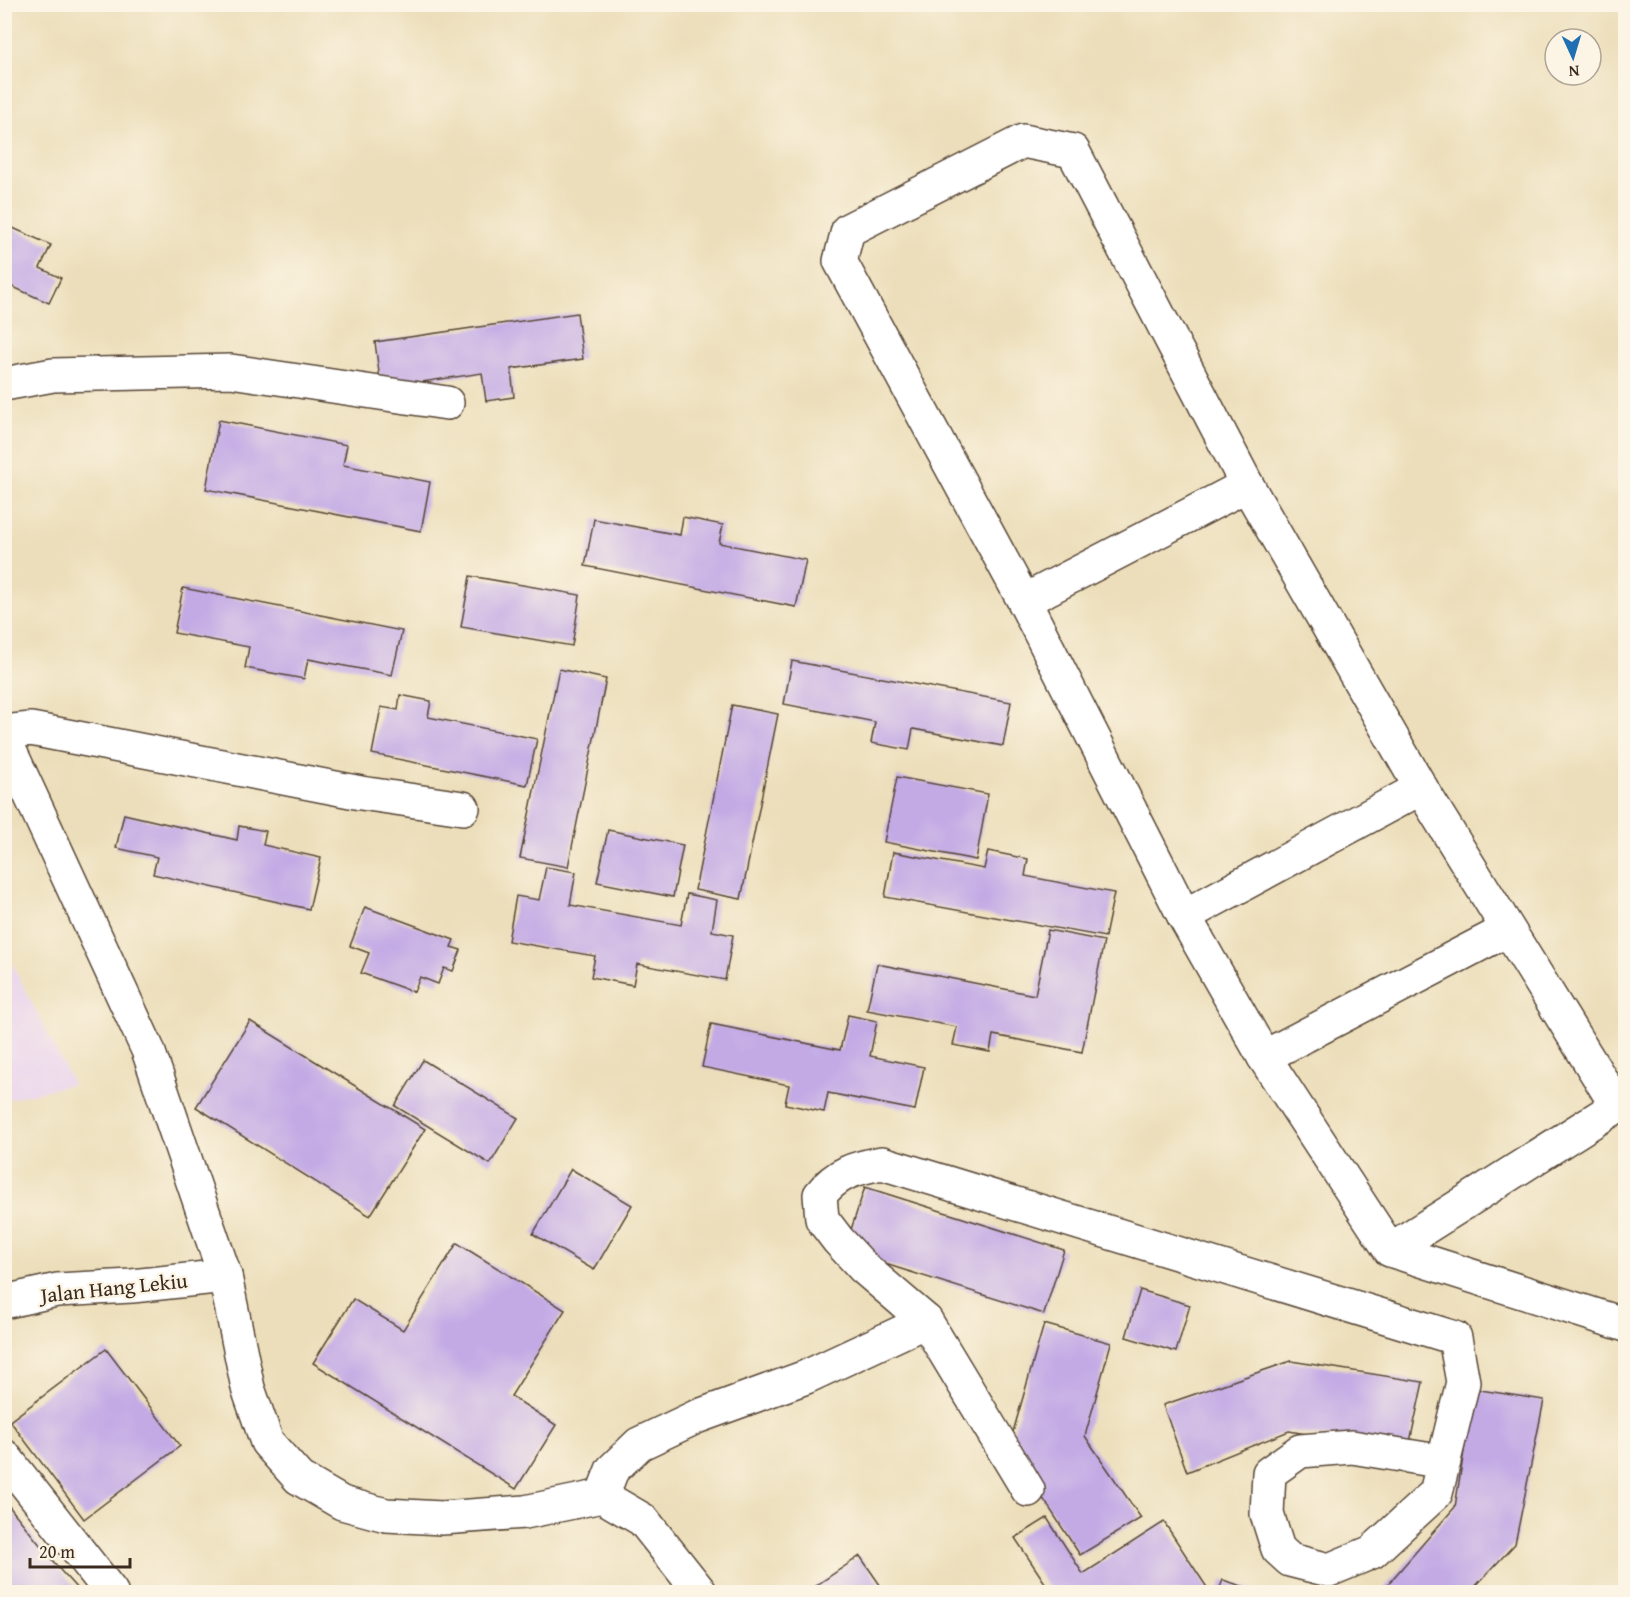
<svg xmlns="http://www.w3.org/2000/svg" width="1630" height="1597" viewBox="0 0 1630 1597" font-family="'Gentium Book Plus',serif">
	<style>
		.built { fill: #e8d2ee }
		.building { fill: #c3aae5 }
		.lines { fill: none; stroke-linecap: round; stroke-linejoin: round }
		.minor-casing { stroke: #564535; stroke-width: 36 }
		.minor { stroke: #fff; stroke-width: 33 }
		.labels { text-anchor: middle; stroke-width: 5; stroke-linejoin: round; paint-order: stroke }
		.street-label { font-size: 21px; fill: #3b2a1e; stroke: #fcf5e5 }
	</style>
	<rect width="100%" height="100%" fill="#fcf5e5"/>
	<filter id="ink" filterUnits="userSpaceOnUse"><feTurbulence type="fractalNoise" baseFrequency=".0167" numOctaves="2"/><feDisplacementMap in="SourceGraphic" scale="12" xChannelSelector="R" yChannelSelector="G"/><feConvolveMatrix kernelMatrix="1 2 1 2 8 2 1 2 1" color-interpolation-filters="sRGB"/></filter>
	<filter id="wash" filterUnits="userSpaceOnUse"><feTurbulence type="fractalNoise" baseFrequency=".008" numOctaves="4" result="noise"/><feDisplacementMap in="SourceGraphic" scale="24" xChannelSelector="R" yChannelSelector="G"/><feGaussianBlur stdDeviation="1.35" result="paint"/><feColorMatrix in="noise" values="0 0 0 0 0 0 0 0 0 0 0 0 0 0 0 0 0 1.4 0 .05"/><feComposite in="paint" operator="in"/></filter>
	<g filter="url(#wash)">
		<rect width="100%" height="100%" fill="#ecdeba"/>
		<polygon class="built" points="4,950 5,950 73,1084 5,1100"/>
		<g id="blocks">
			<g class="building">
				<polygon points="4,224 51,245 40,268 61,278 49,303 4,283"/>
				<polygon points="577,313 583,359 511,369 514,397 486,401 482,373 381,388 375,342"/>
				<polygon points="219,420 347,445 343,465 430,482 421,531 206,489"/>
				<polygon points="683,517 723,525 719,543 806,560 796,607 585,566 594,519 680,535"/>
				<polygon points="470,576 580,595 572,646 461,627"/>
				<polygon points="183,588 402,631 392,675 308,659 304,679 245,668 249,647 174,633"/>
				<polygon points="792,661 1011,702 1003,746 913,729 909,750 871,743 875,722 784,704"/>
				<polygon points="559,669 606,679 568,867 520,858"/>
				<polygon points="400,695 431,701 428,717 537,739 527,785 372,754 381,707 398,710"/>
				<polygon points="732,705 778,714 741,899 695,890"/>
				<polygon points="897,777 988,794 976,860 884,842"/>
				<polygon points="124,814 237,840 239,826 266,831 263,845 321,858 309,909 153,874 157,857 116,848"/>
				<polygon points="608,830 683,845 673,897 597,882"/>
				<polygon points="988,851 1028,859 1025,876 1114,893 1105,937 885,897 893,852 984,869"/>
				<polygon points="546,867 576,872 570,905 681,925 687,894 717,900 712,931 733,935 725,980 637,964 633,985 591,977 595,956 508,941 516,896 539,900"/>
				<polygon points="365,907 454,940 451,947 461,950 453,971 444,968 438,984 420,977 414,992 361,973 369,953 350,946"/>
				<polygon points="1048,930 1104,941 1082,1052 993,1035 990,1052 953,1045 957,1027 867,1010 877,964 1035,995"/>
				<polygon points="848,1015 877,1021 870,1056 924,1067 915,1110 828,1093 824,1112 785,1104 789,1085 702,1067 711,1024 840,1050"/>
				<polygon points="250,1021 425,1129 370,1216 196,1107"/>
				<polygon points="423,1060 518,1118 490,1164 395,1106"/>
				<polygon points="571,1169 632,1205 594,1270 533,1234"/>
				<polygon points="865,1187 1064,1250 1044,1314 844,1251"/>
				<polygon points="457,1243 565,1310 511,1396 556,1425 516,1489 313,1363 353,1299 403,1330"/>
				<polygon points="1140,1290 1190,1305 1176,1352 1126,1337"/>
				<polygon points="1044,1324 1111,1343 1085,1436 1141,1518 1080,1555 1009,1446"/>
				<polygon points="106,1349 180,1446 84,1519 10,1421"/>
				<polygon points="1291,1361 1423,1382 1408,1451 1289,1431 1187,1472 1163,1405"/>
				<polygon points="1474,1389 1544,1400 1515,1544 1470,1592 1381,1592 1455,1507"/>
				<polygon points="4,1500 61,1571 80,1592 4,1592"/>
				<polygon points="1047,1518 1083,1574 1164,1522 1210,1592 1051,1592 1015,1538"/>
				<polygon points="860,1556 885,1592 818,1592 814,1587"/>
				<polygon points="1223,1580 1261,1592 1218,1592"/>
			</g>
		</g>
	</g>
	<g filter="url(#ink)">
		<use href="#blocks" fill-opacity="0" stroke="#564535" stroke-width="1.5"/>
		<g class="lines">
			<g class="minor-casing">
				<g id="minor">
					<polyline points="4,384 53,375 231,371 447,403"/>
					<polyline points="1024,601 1247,485"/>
					<polyline points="4,732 31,729 361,793 463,808"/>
					<polyline points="4,738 148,1050 225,1276 248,1388 267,1442 299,1478 342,1503 386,1515 442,1518 525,1512 602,1496 643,1520 700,1592"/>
					<polyline points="1184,916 1421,788"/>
					<polyline points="1264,1057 1507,930"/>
					<polyline points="1390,1250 1617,1106 1421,788 1247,485 1073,151 1023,141 848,230 840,261 1024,601 1184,916 1264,1057 1390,1250 1626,1325"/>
					<polyline points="4,1302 57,1290 132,1286 225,1276"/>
					<polyline points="4,1456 111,1592"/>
					<path d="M1028 1490 926 1321 864 1268 838 1240 822 1219 820 1195C837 1173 855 1168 882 1163L1455 1338 1463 1382 1436 1493 1372 1552 1329 1570 1290 1560 1278 1549 1267 1514 1269 1473 1300 1451 1352 1447 1444 1462"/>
					<polyline points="602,1496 612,1470 639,1444 696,1417 806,1377 926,1321"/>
				</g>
			</g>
			<use href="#minor" class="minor"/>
		</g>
	</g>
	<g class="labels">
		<g class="street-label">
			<text transform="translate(114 1288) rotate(-6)" y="7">Jalan Hang Lekiu</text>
		</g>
	</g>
	<rect width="1630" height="1597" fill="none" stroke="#fcf5e5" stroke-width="24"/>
	<g transform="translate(1573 57) rotate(176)"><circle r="28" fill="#fcf5e5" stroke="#afa495" stroke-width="1.5"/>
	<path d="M0-4.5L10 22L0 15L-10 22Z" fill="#1f6fb2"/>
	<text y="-9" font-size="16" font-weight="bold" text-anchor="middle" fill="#3b2a1e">N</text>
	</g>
	<path d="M30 1558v9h100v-9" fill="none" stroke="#3b2a1e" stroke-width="3"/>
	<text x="39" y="1558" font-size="18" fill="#3b2a1e" stroke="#fcf5e5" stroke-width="4.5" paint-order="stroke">20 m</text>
</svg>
